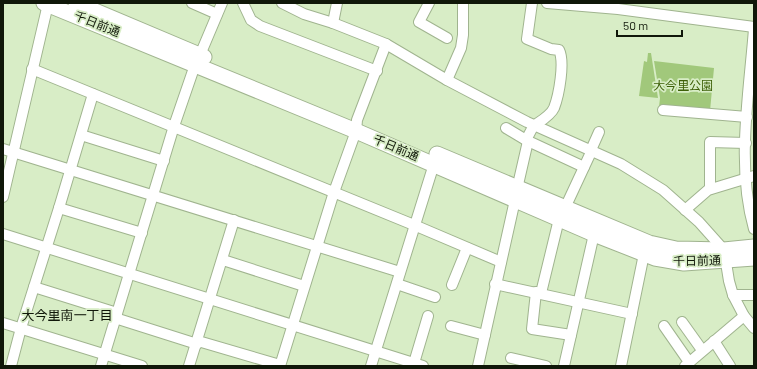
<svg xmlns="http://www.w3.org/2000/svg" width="757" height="369" viewBox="0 0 757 369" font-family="Barlow,'Noto Sans JP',sans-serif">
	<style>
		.green { fill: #a1c87b }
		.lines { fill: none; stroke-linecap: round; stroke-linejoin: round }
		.minor-casing { stroke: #a0b48f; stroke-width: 12 }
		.highway-casing { stroke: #a0b48f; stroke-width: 17 }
		.minor { stroke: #fff; stroke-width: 10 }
		.highway { stroke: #fff; stroke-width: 15 }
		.labels { text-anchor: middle; stroke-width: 3.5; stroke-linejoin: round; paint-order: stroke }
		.street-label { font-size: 12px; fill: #101709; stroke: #d8edc6 }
		.park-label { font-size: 12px; fill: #3d6008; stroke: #d8edc6 }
		.neighbourhood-label { font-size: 13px; fill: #101709; stroke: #d8edc6 }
	</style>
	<rect width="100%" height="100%" fill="#d8edc6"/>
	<g class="green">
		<polygon points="648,53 651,53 658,98 639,96 644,61 647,62"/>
		<polygon points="654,61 714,68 710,111 659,107 660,98"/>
	</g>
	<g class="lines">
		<g class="minor-casing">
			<g id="minor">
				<polyline points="192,3 217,14"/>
				<polyline points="243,3 251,20 260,26 377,71"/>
				<polyline points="282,3 304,14 333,23 386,44 447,80 527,122 621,164 663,190 699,222 724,250 729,281 733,295 744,316 754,328"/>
				<polyline points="429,3 419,22 447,38"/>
				<path d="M532 3 527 39 551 49 559 50C565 62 559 95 554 108 551 115 541 121 535 125"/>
				<polyline points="547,3 618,9 754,27"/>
				<polyline points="333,23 337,3"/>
				<path d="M754 29C749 94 736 166 754 229"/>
				<polyline points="200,55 222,3"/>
				<polyline points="32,69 414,225 501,262"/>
				<polyline points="447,80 461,48 463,35 463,3"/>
				<polyline points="663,110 747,117"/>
				<polyline points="506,128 526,140"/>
				<polyline points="81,135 164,161"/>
				<polyline points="528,141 584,167"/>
				<polyline points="3,149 400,272"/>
				<polyline points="591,150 599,132"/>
				<polyline points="517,189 528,141 526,140 534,125"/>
				<polyline points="710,189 710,142 746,143"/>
				<polyline points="3,197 48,4"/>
				<polyline points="59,208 142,233"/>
				<polyline points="565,208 592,150"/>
				<polyline points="685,210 708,190 754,176"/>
				<polyline points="3,234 423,366"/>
				<polyline points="223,260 304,286"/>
				<polyline points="397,284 435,297"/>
				<polyline points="495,284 632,314"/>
				<polyline points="452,285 467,248"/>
				<polyline points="34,287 117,313"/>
				<polyline points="536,292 532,329 571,335"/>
				<polyline points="541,293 559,219"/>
				<polyline points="733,295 754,295"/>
				<polyline points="115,318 197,344"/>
				<polyline points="682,322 702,350"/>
				<polyline points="3,323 142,366"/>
				<polyline points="451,326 485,335"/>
				<polyline points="664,326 689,362"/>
				<polyline points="198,341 280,365"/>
				<polyline points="714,341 730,366"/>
				<polyline points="511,358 546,366"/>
				<polyline points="414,363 428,316"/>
				<polyline points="11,366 21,328 59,208 93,94"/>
				<polyline points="101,366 174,126 195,65"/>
				<polyline points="189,366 234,220"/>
				<polyline points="280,366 334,192 356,131 357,120 386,44"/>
				<polyline points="371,366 434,164"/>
				<polyline points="478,366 515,200"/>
				<polyline points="564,366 594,234"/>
				<polyline points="621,366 644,254"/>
				<polyline points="685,366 744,316"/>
			</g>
		</g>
		<g class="highway-casing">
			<g id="highway">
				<polyline points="44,3 356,131 594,234 655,258 684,263 754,258"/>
				<polyline points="76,3 204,57"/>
				<polyline points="437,154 649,243 676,249 724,250 754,247"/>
			</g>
		</g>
		<use href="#minor" class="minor"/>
		<use href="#highway" class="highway"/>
	</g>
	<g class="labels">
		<g class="street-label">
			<text transform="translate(97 24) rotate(22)" y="4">千日前通</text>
			<text transform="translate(396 148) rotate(23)" y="4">千日前通</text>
			<text transform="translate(697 261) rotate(-1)" y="4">千日前通</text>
		</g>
		<g class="park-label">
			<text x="683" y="90">大今里公園</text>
		</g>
		<g class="neighbourhood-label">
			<text x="67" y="320">大今里南一丁目</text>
		</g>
	</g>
	<rect width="757" height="369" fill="none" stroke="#101709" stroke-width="8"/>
	<path d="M617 30v6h65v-6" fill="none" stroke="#101709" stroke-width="2"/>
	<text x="623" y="30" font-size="12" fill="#101709" stroke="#d8edc6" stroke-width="3" paint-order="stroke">50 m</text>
</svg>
